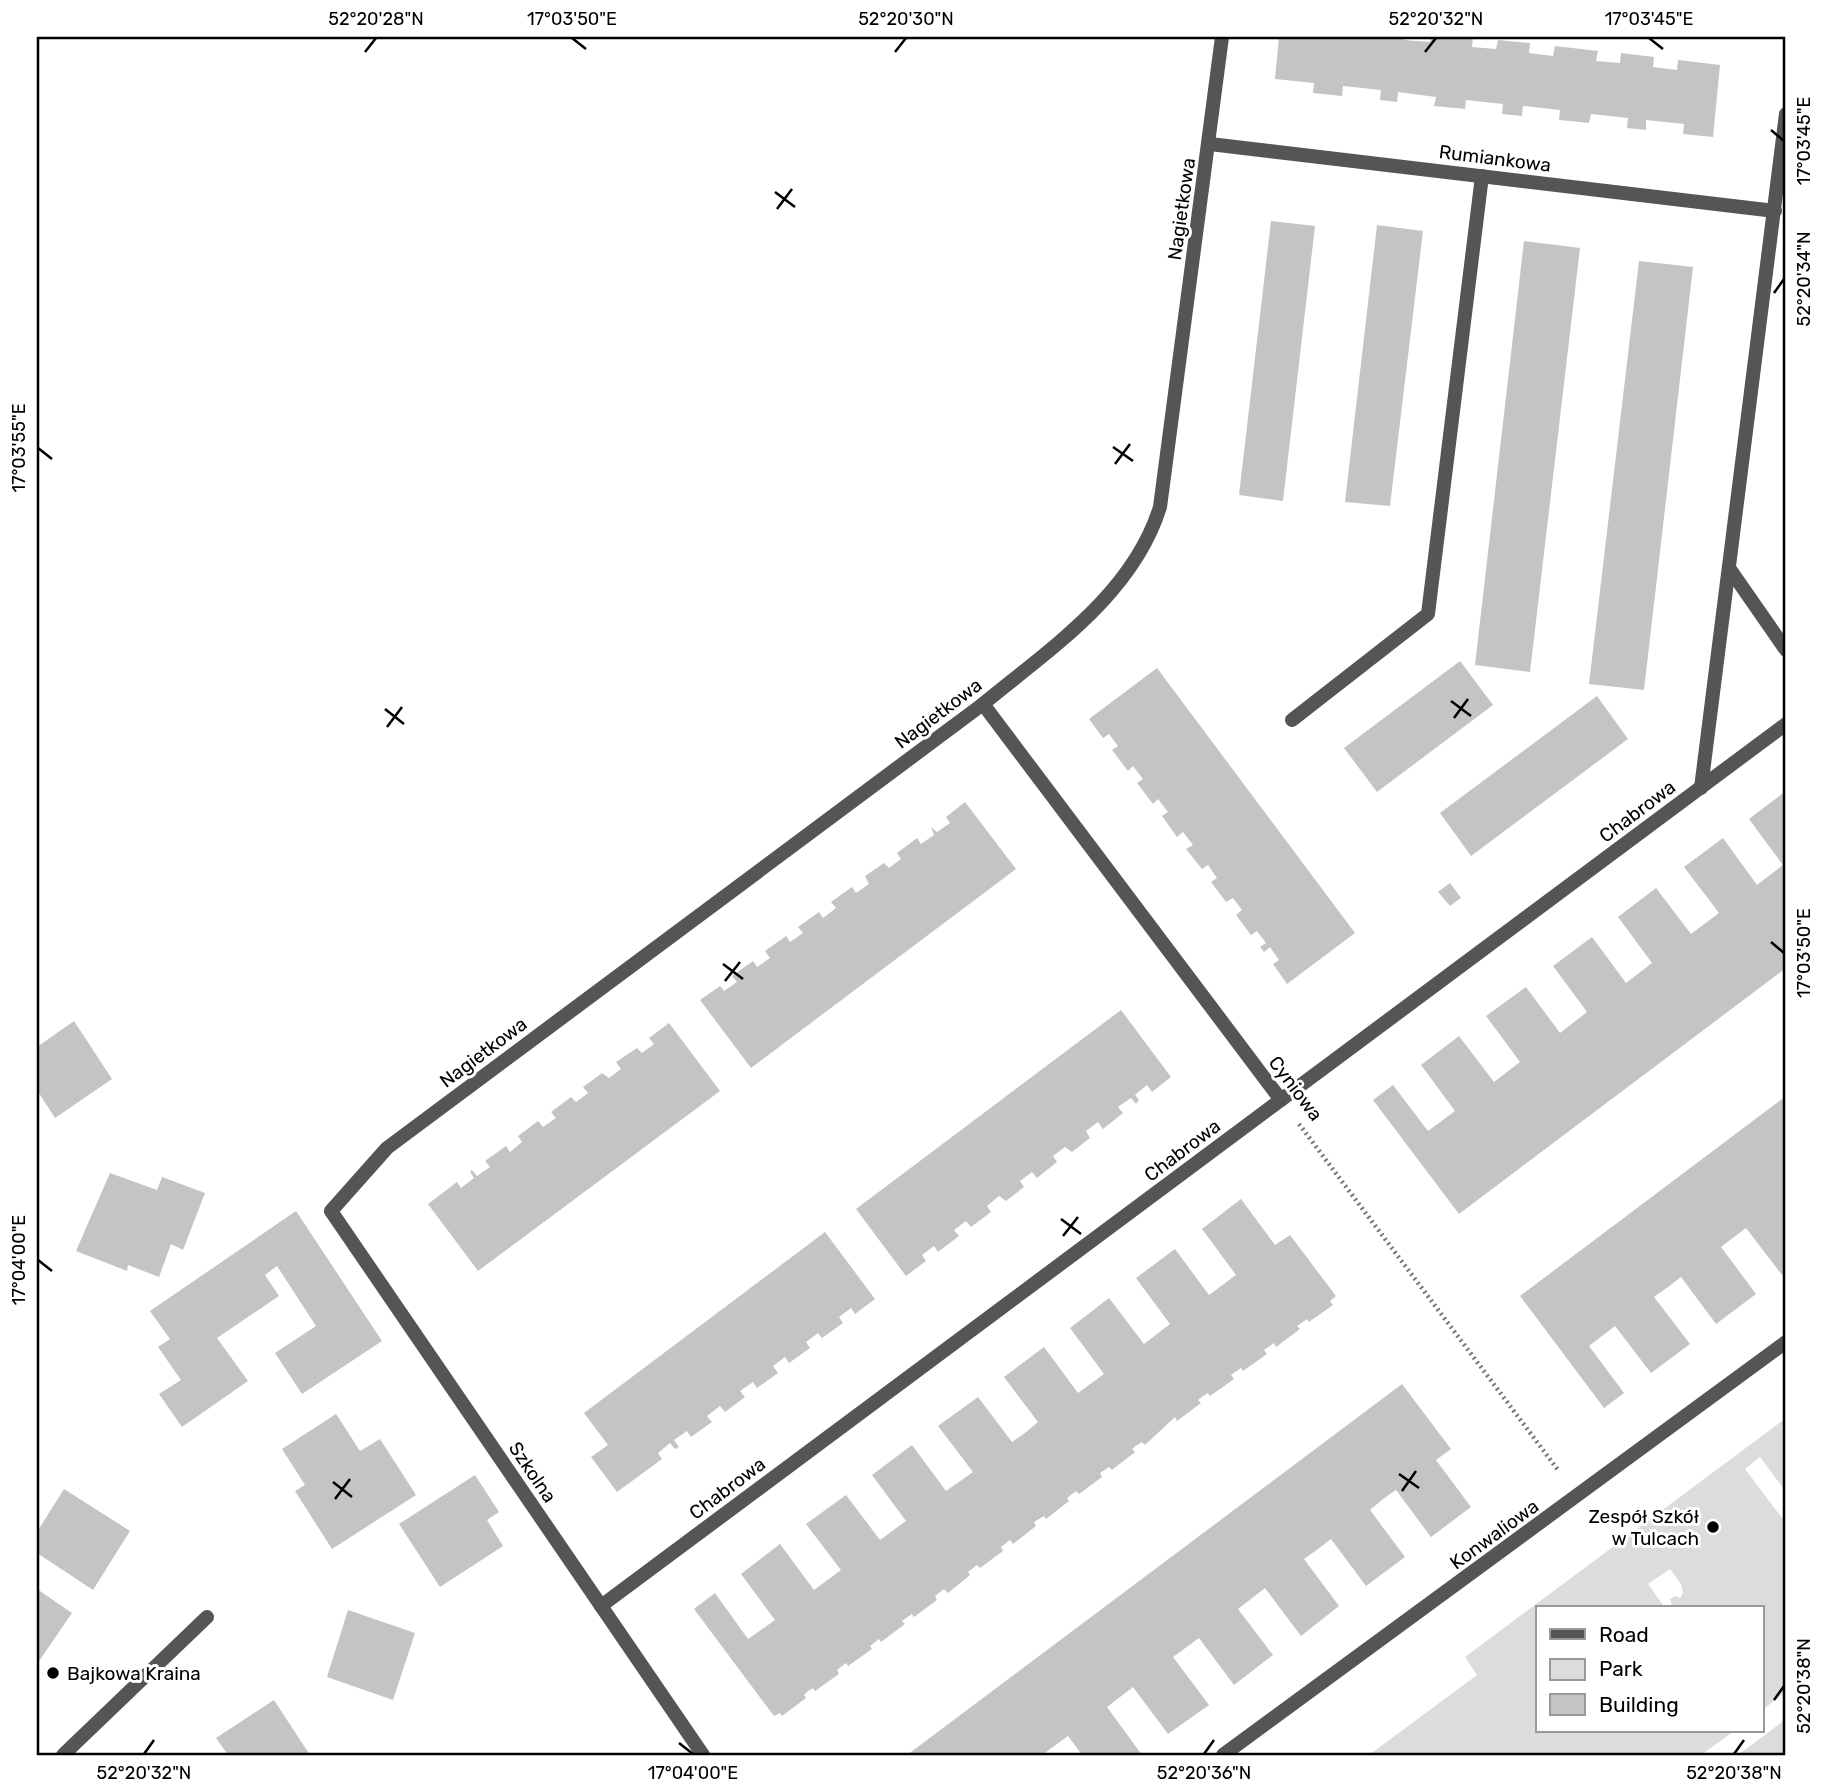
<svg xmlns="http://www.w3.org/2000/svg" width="1823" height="1792" viewBox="0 0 1823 1792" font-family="Rubik,sans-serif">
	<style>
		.green { fill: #dcdcdc; fill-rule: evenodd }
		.building { fill: #c4c4c4 }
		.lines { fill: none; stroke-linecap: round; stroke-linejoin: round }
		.path { stroke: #777; stroke-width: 4.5; stroke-dasharray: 2 3.5; stroke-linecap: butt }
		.service { stroke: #555; stroke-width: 14 }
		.minor { stroke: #555; stroke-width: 14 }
		.ticks { fill: none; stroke: #000; stroke-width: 2.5 }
		.poi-dot { fill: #000; stroke: #fff; stroke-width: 2.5 }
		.labels { text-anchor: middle; stroke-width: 6; stroke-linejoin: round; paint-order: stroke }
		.street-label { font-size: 19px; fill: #000; stroke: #fff }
		.poi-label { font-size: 19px; fill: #000; stroke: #fff; text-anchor: end }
		.neatline { fill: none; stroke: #000; stroke-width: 2.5 }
		.ticks-label { font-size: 18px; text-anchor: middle; fill: #000 }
	</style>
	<rect width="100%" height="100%" fill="#fff"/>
	<g class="green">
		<path d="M1786 1418V1492L1760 1457 1745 1469 1782 1518 1786 1515V1692L1762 1710V1608H1538V1731H1734L1701 1755H1369L1477 1675 1465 1657ZM1670 1569 1681 1584 1683 1593 1680 1598 1675 1596 1670 1599 1672 1606 1665 1608 1648 1584Z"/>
		<polygon points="1786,1719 1786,1755 1738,1755"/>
	</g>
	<g class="building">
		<polygon points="1279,37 1405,37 1404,40 1430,42 1431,37 1473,37 1472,47 1496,49 1498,40 1530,43 1529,53 1553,56 1555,46 1598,51 1596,61 1620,63 1621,53 1654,57 1653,67 1677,70 1678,60 1720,65 1713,137 1683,134 1684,124 1646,120 1646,130 1627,128 1628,118 1591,114 1589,123 1559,120 1560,110 1523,106 1522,116 1502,114 1503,104 1466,100 1465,109 1434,106 1436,97 1398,92 1397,102 1380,100 1381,90 1343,86 1342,96 1313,93 1314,83 1275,79"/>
		<polygon points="1271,221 1315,226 1283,501 1239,495"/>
		<polygon points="1377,225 1423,231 1390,506 1345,502"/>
		<polygon points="1524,241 1580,248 1530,672 1475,665"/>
		<polygon points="1639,261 1693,267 1644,690 1589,684"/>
		<polygon points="1460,661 1493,705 1377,792 1344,748"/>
		<polygon points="1157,668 1355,933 1287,984 1273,964 1279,960 1270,947 1264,952 1260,947 1266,943 1257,931 1251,935 1236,915 1242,910 1233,898 1226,902 1211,882 1217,878 1208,865 1202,869 1186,849 1193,845 1183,832 1177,837 1162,816 1168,812 1158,799 1153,804 1137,783 1143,779 1133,766 1128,771 1112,750 1118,746 1109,734 1103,738 1089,719"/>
		<polygon points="1597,696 1628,739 1471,856 1440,813"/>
		<polygon points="1786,791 1786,968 1459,1214 1373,1100 1393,1085 1428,1131 1455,1111 1421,1065 1459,1036 1494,1082 1520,1062 1486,1016 1526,987 1560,1033 1587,1012 1553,966 1592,937 1626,983 1652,963 1618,917 1656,888 1691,934 1719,913 1684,867 1723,838 1757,885 1783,865 1749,819"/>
		<polygon points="965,802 1016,869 751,1068 700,1000 720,986 724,991 737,982 732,976 753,961 757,967 770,958 765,951 786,936 790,942 803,933 798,927 819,912 823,918 836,908 831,902 852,887 856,893 869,884 865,876 884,863 889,868 901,859 897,853 917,838 921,844 934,835 931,827 937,832 950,823 946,817"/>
		<polygon points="1450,883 1461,898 1450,906 1438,892"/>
		<polygon points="1121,1010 1171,1077 1152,1092 1147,1085 1135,1095 1139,1100 1136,1104 1131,1098 1118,1107 1123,1113 1103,1129 1098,1122 1086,1131 1090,1138 1072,1152 1065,1147 1053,1156 1057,1162 1037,1178 1032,1172 1020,1181 1024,1187 1006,1201 999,1196 987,1206 991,1212 971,1227 966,1221 954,1230 959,1236 938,1252 934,1246 922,1255 926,1261 906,1276 856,1209"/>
		<polygon points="74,1021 112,1079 55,1118 37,1090 37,1047"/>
		<polygon points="669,1023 720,1091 478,1271 428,1204 457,1182 461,1188 474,1178 470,1172 472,1170 477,1176 490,1167 485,1161 506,1146 510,1152 522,1142 518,1136 538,1121 543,1127 556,1118 551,1112 571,1097 576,1102 588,1093 583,1087 602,1073 609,1078 621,1069 616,1062 637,1048 642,1053 654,1044 649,1038"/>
		<polygon points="1786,1096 1786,1271 1782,1275 1746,1228 1721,1247 1756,1294 1716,1324 1681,1277 1668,1287 1654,1297 1690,1344 1651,1373 1615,1326 1589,1346 1624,1393 1604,1408 1520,1296"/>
		<polygon points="110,1173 157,1190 162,1177 205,1193 183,1250 171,1244 159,1277 128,1265 127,1271 76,1251"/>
		<polygon points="1241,1199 1275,1245 1290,1235 1336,1296 1330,1301 1333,1305 1309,1322 1307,1319 1297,1326 1300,1329 1276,1347 1274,1343 1264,1350 1267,1354 1243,1371 1241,1368 1231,1375 1234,1379 1210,1396 1208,1393 1203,1396 1198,1400 1201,1403 1177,1421 1175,1417 1145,1445 1142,1442 1137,1445 1132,1449 1135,1452 1112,1470 1109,1467 1100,1473 1102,1477 1079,1494 1076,1491 1067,1498 1069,1501 1046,1519 1044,1516 1034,1522 1036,1526 1013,1544 1010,1540 1001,1547 1003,1551 980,1568 977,1565 968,1572 970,1575 948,1593 944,1589 935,1596 937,1600 914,1617 912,1614 902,1621 905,1624 881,1642 879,1639 870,1646 872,1649 848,1666 846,1663 837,1670 839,1674 815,1691 813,1688 808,1691 804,1695 806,1698 782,1716 780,1713 774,1716 694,1609 715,1593 748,1639 775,1620 741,1574 780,1544 814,1590 841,1570 806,1524 846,1495 880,1540 906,1521 872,1475 912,1445 946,1491 959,1482 973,1472 938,1426 978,1397 1012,1442 1025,1433 1038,1422 1004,1377 1044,1347 1078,1393 1104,1374 1070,1328 1109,1298 1144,1344 1170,1324 1136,1278 1175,1249 1209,1295 1236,1275 1202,1229"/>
		<polygon points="296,1211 382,1341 302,1394 275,1353 316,1326 277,1266 265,1275 279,1296 217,1338 248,1381 182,1427 159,1394 181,1380 158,1347 170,1339 150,1311"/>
		<polygon points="825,1232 875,1299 855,1314 851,1308 839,1317 843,1323 822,1338 818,1333 806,1342 810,1348 789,1363 785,1357 773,1366 778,1373 757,1388 753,1382 740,1391 745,1397 725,1412 720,1406 707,1416 712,1422 691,1437 687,1431 674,1440 679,1447 675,1449 670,1443 658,1453 662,1459 617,1492 591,1457 608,1445 584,1413"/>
		<polygon points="1402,1384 1451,1449 1436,1460 1471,1507 1431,1537 1396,1490 1383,1499 1370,1510 1405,1557 1366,1586 1331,1539 1318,1549 1304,1559 1339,1606 1301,1636 1265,1588 1238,1609 1273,1655 1234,1685 1199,1638 1173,1657 1209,1705 1168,1734 1133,1687 1107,1707 1142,1755 1082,1755 1068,1736 1042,1755 907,1755"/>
		<polygon points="336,1414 360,1451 380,1439 416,1495 332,1549 295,1491 305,1485 282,1449"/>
		<polygon points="475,1475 499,1512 487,1520 503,1546 440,1587 399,1524"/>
		<polygon points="64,1489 130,1531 93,1590 37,1553 37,1532"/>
		<polygon points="37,1589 72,1613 37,1664"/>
		<polygon points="348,1610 415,1633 393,1700 327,1677"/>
		<polygon points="274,1700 310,1755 228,1755 216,1738"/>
	</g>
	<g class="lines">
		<polyline class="path" points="1299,1124 1558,1470"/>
		<polyline class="service" points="1292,720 1428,614 1482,176"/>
		<g class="minor">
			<polyline points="1210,144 1775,211"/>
			<polyline points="1729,568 1786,650"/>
			<polyline points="983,704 1281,1100"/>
			<polyline points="1701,788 1786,114"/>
			<polyline points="601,1606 1786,724"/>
			<polyline points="63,1755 207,1617"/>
			<path d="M703 1755 331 1211 387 1148 983 704C1051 648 1133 594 1160 507L1222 37"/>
			<polyline points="1223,1755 1786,1342"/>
		</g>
	</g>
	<path class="ticks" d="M572 38 586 49M1649 38 1663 49M365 52 376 38M895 52 906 38M1425 52 1436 38M1771 130 1784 141M775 192 795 207M777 209 792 189M1774 293 1784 279M1113 447 1133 461M38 448 52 459M1115 464 1130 444M1451 701 1471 716M385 709 404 724M1454 718 1468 699M387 727 402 707M1771 942 1784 953M723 964 743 979M725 981 740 962M1061 1219 1081 1234M1063 1236 1078 1217M38 1260 52 1271M1399 1474 1419 1488M333 1482 352 1497M1402 1491 1416 1471M335 1499 350 1479M1774 1700 1784 1686M679 1743 693 1754M144 1754 154 1740M1204 1754 1214 1740M1734 1754 1744 1740"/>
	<g class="poi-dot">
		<circle cx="1713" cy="1527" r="7"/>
		<circle cx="53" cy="1673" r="7"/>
	</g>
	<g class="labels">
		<g class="street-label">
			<text transform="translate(1495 158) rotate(7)" y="7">Rumiankowa</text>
			<text transform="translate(1181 209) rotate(-82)" y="7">Nagietkowa</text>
			<text transform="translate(938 713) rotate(-37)" y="7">Nagietkowa</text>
			<text transform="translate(1637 811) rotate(-37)" y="7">Chabrowa</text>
			<text transform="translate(483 1052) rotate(-37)" y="7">Nagietkowa</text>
			<text transform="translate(1296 1088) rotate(53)" y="7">Cyniowa</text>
			<text transform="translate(1182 1150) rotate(-37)" y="7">Chabrowa</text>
			<text transform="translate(533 1472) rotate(56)" y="7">Szkolna</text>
			<text transform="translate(727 1488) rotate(-37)" y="7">Chabrowa</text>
			<text transform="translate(1494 1534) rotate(-36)" y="7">Konwaliowa</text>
		</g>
		<g class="poi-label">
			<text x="1699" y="1523">Zespół Szkół<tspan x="1699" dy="22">w Tulcach</tspan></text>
			<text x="67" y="1680" text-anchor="start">Bajkowa Kraina</text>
		</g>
	</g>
	<rect width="1823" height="1792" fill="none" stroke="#ffffff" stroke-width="77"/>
	<rect x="1536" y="1606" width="228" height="126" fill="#ffffff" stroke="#999999" stroke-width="2"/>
	<rect x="1550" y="1629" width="35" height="10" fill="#555555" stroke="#999999" stroke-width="2"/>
	<text x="1599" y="1642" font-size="21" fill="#000000">Road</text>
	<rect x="1550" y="1659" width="35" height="21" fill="#dcdcdc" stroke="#999999" stroke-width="2"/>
	<text x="1599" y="1676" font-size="21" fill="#000000">Park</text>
	<rect x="1550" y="1694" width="35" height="21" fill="#c4c4c4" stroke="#999999" stroke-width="2"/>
	<text x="1599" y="1712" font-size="21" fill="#000000">Building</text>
	<rect x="38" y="38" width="1746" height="1716" class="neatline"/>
	<g class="ticks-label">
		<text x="376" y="25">52°20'28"N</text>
		<text x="572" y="25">17°03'50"E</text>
		<text x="906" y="25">52°20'30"N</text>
		<text x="1436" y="25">52°20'32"N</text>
		<text x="1649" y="25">17°03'45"E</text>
		<text transform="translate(1804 141) rotate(-90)" y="6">17°03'45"E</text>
		<text transform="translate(1804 279) rotate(-90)" y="6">52°20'34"N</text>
		<text transform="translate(19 448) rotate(-90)" y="6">17°03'55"E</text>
		<text transform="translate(1804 953) rotate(-90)" y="6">17°03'50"E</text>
		<text transform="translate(19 1260) rotate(-90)" y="6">17°04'00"E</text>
		<text transform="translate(1804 1686) rotate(-90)" y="6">52°20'38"N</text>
		<text x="144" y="1779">52°20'32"N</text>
		<text x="693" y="1779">17°04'00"E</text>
		<text x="1204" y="1779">52°20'36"N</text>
		<text x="1734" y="1779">52°20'38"N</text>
	</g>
</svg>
